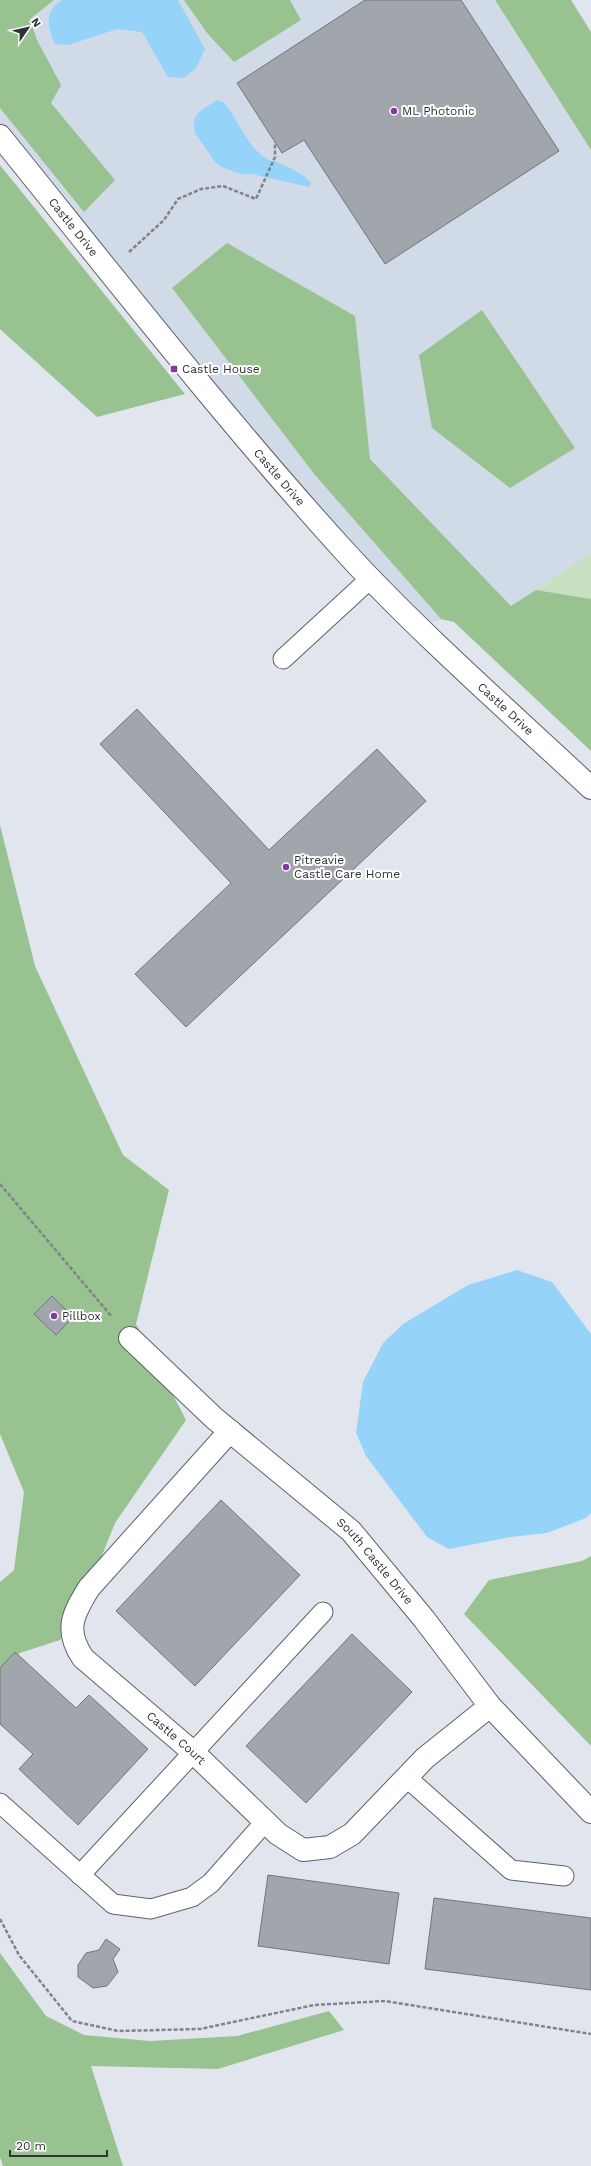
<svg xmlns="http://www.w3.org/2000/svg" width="591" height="2166" viewBox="0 0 591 2166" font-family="'Work Sans',sans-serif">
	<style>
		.built { fill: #d1dae7 }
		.green { fill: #c7e0c1 }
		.forest { fill: #99c291 }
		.water { fill: #96d3f8 }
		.building { fill: #a1a6ad; stroke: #71757c }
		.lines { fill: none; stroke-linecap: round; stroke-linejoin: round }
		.lane-casing { stroke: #5d6268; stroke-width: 21 }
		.street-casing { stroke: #5d6268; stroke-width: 24 }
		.secondary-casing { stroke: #5d6268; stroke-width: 24 }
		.path { stroke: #808388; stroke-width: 2.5; stroke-dasharray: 4 2; stroke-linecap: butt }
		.lane { stroke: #fff; stroke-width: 19 }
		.street { stroke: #fff; stroke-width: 22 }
		.secondary { stroke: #fff; stroke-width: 22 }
		.poi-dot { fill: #8436a6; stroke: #fff; stroke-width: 1.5 }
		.labels { text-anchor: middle; stroke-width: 4; stroke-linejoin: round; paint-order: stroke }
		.poi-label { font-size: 12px; fill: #2f3134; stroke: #fff; text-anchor: start }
		.street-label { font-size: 12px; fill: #2f3134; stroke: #fff }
	</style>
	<rect width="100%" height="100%" fill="#e1e6ee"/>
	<polygon class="built" points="0,0 495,0 591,150 591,553 512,606 416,625 0,136"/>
	<polygon class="green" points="591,553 591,599 536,590"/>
	<g class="forest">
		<polygon points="0,0 54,0 30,19 37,40 61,85 51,103 115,180 84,212 0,108"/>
		<polygon points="184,0 290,0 301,20 234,62 207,33"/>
		<polygon points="495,0 571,0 591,32 591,150"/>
		<polygon points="0,165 185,394 97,417 0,329"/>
		<polygon points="227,243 355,316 370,459 511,606 536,590 591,599 591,751 454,622 441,619 315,475 172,288"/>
		<polygon points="482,310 575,448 510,488 432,428 419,355"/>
		<polygon points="0,825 35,966 123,1155 169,1190 136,1324 186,1420 115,1523 89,1588 72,1624 60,1640 20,1653 0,1670 0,1582 14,1570 24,1492 0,1434"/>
		<polygon points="591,1556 591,1746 464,1614 489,1580 582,1561"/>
		<polygon points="0,1953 46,2016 84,2035 150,2041 237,2036 329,2011 344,2030 218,2069 91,2066 123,2166 3,2166 0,2157"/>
	</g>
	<g class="water">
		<path d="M62 0H178L205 49 196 68 184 78 168 77 142 32 117 29 68 45 55 44C47 26 44 11 62 0Z"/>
		<path d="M217 100 225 103C238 121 247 145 265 158 269 161 273 161 277 162 288 167 304 174 311 183L309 187 252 174H240L222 167 215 162 195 133 194 120 199 112Z"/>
		<polygon points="517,1270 552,1282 591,1334 591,1513 586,1518 547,1533 511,1537 449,1549 427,1537 366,1456 356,1433 363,1382 383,1343 403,1324 468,1285"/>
	</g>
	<g class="building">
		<polygon points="365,0 461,0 559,151 385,264 304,140 282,153 237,83"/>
		<polygon points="137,709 269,850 377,749 426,801 186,1027 135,974 231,883 100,744"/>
		<polygon points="52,1296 73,1317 56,1335 34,1314"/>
		<polygon points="221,1500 300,1575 195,1686 116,1611"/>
		<polygon points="352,1634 412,1692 306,1803 246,1746"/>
		<polygon points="15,1652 76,1708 89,1695 148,1749 78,1825 19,1769 33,1754 0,1724 0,1668"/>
		<polygon points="268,1875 399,1893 389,1964 258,1946"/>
		<polygon points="434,1898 591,1918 591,1990 425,1969"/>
		<polygon points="106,1939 120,1949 113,1959 118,1972 107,1986 93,1988 78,1977 78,1965 86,1953 99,1950"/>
	</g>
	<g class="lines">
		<g class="lane-casing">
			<g id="lane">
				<polyline points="283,659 371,578"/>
				<polyline points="406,1777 511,1870 564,1876"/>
				<polyline points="0,1803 113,1904 151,1909 192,1897 211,1883 265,1822"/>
				<polyline points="80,1875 323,1612"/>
			</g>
		</g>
		<g class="street-casing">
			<g id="street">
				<path id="s1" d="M130 1338 214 1418 351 1531 424 1619 490 1706 591 1812"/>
				<path id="s2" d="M230 1431 89 1588C73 1614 64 1630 83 1658L194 1753 278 1834 303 1850 330 1847 352 1834 425 1758 490 1706"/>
			</g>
		</g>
		<g class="secondary-casing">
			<g id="secondary">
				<path id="s3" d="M0 136C114 277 226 421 348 555 424 637 509 711 591 788"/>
			</g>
		</g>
		<g class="path">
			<polyline points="129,252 164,220 178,199 201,189 223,186 256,199 275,157 275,142"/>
			<polyline points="0,1184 112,1317"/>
			<polyline points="0,1919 19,1955 72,2021 118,2031 200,2029 314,2005 385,2001 591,2034"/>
		</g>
		<use href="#lane" class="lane"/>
		<use href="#street" class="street"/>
		<use href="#secondary" class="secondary"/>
	</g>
	<g class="poi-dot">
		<circle cx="394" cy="111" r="4"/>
		<rect x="170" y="365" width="8" height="8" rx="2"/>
		<circle cx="286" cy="867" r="4"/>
		<circle cx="54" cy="1316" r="4"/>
	</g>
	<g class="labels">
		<g class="poi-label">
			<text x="402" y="115">ML Photonic</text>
			<text x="182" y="373">Castle House</text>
			<text x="294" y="864">Pitreavie<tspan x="294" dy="14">Castle Care Home</tspan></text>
			<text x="62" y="1320">Pillbox</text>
		</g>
		<g class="street-label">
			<text dy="4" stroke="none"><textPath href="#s3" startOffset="117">Castle Drive</textPath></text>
			<text dy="4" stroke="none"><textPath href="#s3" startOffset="441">Castle Drive</textPath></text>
			<text dy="4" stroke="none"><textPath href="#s3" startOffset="765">Castle Drive</textPath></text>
			<text dy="4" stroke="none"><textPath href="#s1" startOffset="332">South Castle Drive</textPath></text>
			<text dy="4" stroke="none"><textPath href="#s2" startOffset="410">Castle Court</textPath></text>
		</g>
	</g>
	<g transform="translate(28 28) rotate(56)" stroke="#ffffff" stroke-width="3" paint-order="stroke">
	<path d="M0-3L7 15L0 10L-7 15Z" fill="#2f3134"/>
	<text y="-6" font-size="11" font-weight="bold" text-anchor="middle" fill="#2f3134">N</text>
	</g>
	<path d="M10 2150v6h97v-6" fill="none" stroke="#2f3134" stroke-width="2"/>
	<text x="16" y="2150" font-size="12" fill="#2f3134" stroke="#ffffff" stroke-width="3" paint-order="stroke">20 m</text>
</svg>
